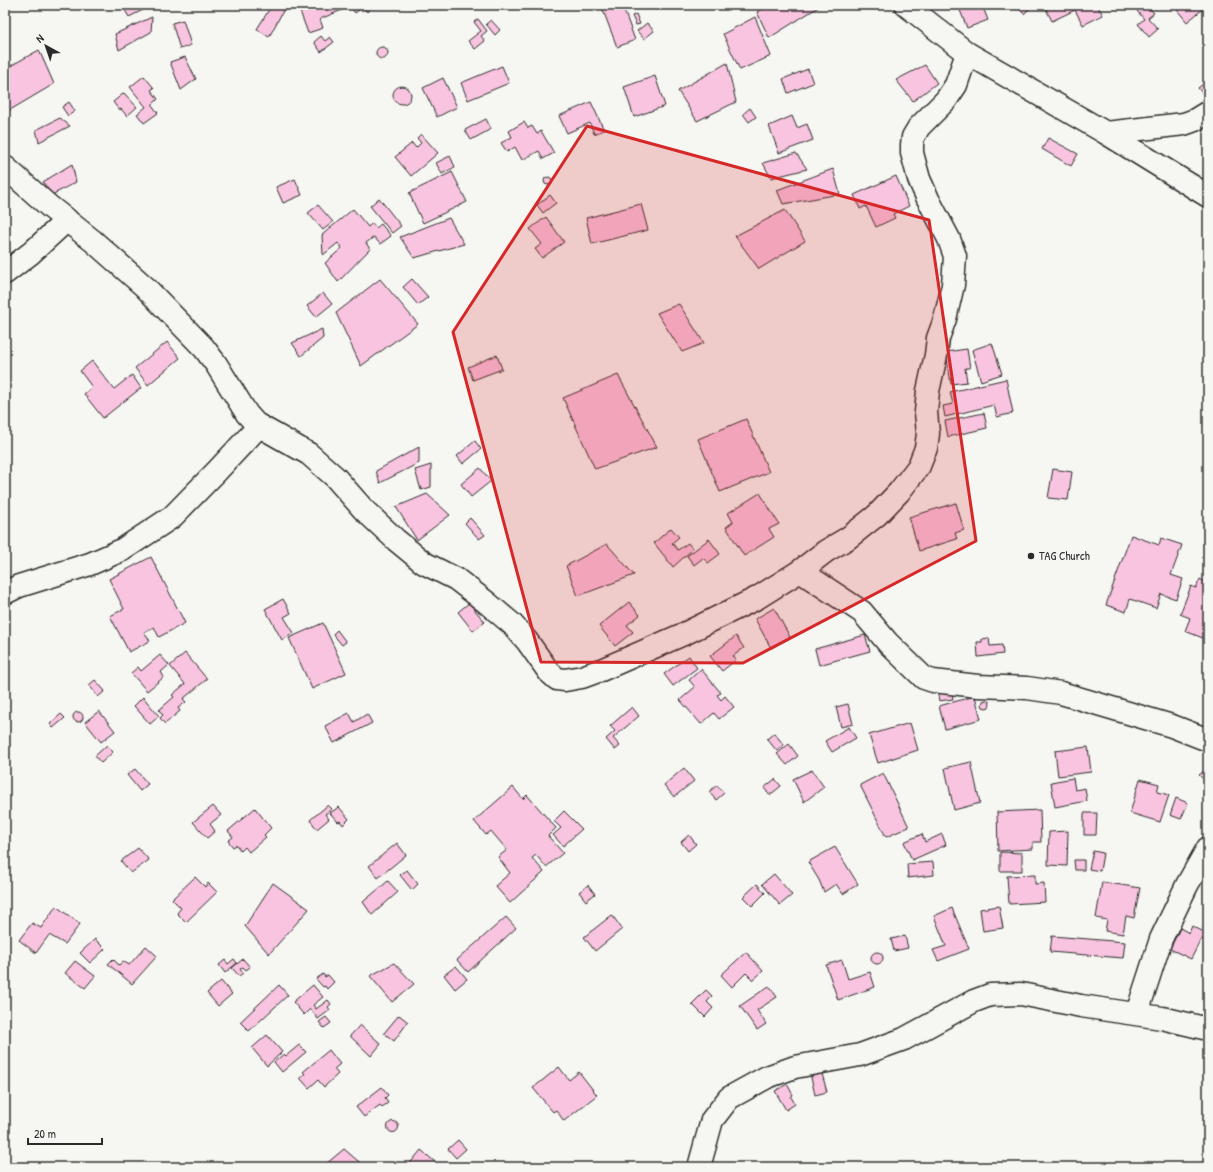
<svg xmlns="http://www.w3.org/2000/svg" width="1213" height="1172" viewBox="0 0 1213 1172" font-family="'Patrick Hand',sans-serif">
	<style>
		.building { fill: #f9c4e0; stroke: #2b2b2b }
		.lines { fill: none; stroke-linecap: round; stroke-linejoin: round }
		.minor-casing { stroke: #2b2b2b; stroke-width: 25 }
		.minor { stroke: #f6f6f2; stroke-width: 22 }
		.marked { fill: #d62828; fill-opacity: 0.2; stroke: #d62828; stroke-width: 3; stroke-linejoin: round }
		.poi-dot { fill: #2b2b2b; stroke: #f6f6f2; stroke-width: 1.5 }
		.labels { text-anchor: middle; stroke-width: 3; stroke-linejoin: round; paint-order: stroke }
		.poi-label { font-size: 12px; fill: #2b2b2b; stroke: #f6f6f2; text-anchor: start }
	</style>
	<rect width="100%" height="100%" fill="#f6f6f2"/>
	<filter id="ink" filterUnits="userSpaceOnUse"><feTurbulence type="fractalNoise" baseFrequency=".025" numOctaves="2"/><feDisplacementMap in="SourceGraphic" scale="8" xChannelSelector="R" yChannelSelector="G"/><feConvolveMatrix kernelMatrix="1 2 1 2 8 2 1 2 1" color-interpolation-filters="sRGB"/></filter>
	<g filter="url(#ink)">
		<g class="building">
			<polygon points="122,5 153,5 129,17"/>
			<polygon points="272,5 279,5 283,11 269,37 257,29"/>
			<polygon points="300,5 346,5 347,8 320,19 323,28 308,33 298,6"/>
			<polygon points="349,5 371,5 372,7 367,12 363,7 355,13"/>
			<polygon points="601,5 622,5 635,40 617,47"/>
			<polygon points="626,5 637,5 638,8 628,11"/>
			<polygon points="770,5 819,5 820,6 769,38 757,12"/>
			<polygon points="958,5 982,5 988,20 967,28"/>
			<polygon points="1015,5 1033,5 1024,14"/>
			<polygon points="1053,5 1097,5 1103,15 1083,25 1075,10 1052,21 1046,9"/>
			<polygon points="1143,5 1146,5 1154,13 1148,18 1158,29 1149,37 1138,24 1144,19 1137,11"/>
			<polygon points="1173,5 1208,5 1187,22"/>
			<polygon points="636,14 640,24 636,25 632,16"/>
			<polygon points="152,17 151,32 119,50 115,34"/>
			<polygon points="755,17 771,56 740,70 723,34"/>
			<polygon points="478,19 487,31 481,36 485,41 475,49 468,41 481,31 474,22"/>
			<polygon points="183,20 191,45 180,49 172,23"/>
			<polygon points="491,20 500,30 495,35 486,24"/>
			<polygon points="647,23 654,31 644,39 637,31"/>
			<polygon points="321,36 325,41 330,37 334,42 321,52 314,42"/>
			<circle cx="382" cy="53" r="6"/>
			<polygon points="39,50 54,84 5,113 5,69"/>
			<polygon points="185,57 196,79 181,90 170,62"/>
			<polygon points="727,63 736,102 697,121 678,91"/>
			<polygon points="925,65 937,83 913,101 896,80"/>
			<polygon points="502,66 509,83 468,100 461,83"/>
			<polygon points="808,69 813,83 788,93 783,79"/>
			<polygon points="144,76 154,88 151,90 158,99 152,105 158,113 144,123 137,114 146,107 130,87"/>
			<polygon points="655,76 665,106 634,117 624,87"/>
			<polygon points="443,78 457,107 437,117 423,88"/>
			<polygon points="1208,80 1208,100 1198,88"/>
			<circle cx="402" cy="95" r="9"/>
			<polygon points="124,93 137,107 127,116 121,109 119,110 113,102"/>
			<polygon points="69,102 75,111 68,116 62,107"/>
			<polygon points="591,102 604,130 594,134 590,123 567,133 559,116"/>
			<polygon points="750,108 756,117 749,122 743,114"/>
			<polygon points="792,116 797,128 807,124 813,140 779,153 769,126"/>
			<polygon points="60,118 70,126 39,142 36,130"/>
			<polygon points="486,119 491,129 471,140 465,130"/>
			<polygon points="524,122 528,128 532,126 537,134 541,131 554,153 543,159 539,151 522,160 515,147 507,152 501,143 512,137 509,131"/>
			<polygon points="421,134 438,153 411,176 395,157 412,143 416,148 421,143 417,138"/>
			<polygon points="1048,138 1078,154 1071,166 1042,149"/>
			<polygon points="796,153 807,169 771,178 763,163"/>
			<polygon points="450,156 455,167 442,174 436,163"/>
			<polygon points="72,164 76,182 52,195 43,182"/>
			<polygon points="833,169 840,194 783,204 777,190"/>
			<polygon points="452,172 467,202 423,223 409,193"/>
			<polygon points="896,176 909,206 893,214 895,218 876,227 866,206 860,209 854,195"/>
			<circle cx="548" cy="181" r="4"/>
			<polygon points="295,179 302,195 283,203 276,187"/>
			<polygon points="550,195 556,203 543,213 537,205"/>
			<polygon points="379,198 401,226 392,233 370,206"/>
			<polygon points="641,204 648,230 592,244 586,218"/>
			<polygon points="318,205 333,222 323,230 308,213"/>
			<polygon points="353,209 368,227 372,223 376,228 381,224 391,236 380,244 374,237 366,243 370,249 338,282 325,263 342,248 338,243 323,255 322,235"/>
			<polygon points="785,210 805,241 759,269 735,236"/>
			<polygon points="546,217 564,242 542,258 535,249 542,244 530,229"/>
			<polygon points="449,218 464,244 414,258 400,237"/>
			<polygon points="380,279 418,324 361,366 336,313"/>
			<polygon points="412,279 428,297 418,305 403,287"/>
			<polygon points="323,293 332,304 316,317 307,306"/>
			<polygon points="679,304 704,343 682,352 657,313"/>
			<polygon points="322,329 323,338 301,356 292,343"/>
			<polygon points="167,342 180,358 148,385 135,368"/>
			<polygon points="992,343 1002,374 981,381 972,350"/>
			<polygon points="967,349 970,368 965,368 967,382 951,384 946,352"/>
			<polygon points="497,355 502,369 473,380 468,367"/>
			<polygon points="92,361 114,389 132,375 141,388 103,418 84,394 92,387 80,371"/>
			<polygon points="618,375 657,447 595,469 563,398"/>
			<polygon points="1006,379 1013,413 997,417 994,405 945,417 943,406 953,404 950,392"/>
			<polygon points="984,413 987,428 948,437 945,421"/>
			<polygon points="746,419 769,472 720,492 698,439"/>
			<polygon points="475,441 481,449 463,464 457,456"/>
			<polygon points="419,447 419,463 380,483 376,471"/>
			<polygon points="431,465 431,487 421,490 415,470"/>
			<polygon points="480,468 491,481 471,497 461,484"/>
			<polygon points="1053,469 1072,472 1068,500 1048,498"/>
			<polygon points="760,493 779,524 769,529 774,537 744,556 726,527 733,522 728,513"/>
			<polygon points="427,494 450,515 417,540 396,507"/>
			<polygon points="956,503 964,530 955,533 957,539 919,551 909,517"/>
			<polygon points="470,518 485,535 479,539 465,523"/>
			<polygon points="671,528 679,537 672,543 678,550 688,543 693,549 673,567 654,543"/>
			<polygon points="1131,535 1159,545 1161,538 1182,545 1171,575 1183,579 1176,599 1161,594 1156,608 1130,599 1126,612 1106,605"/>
			<polygon points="709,539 720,554 708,563 703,558 694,565 687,556"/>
			<polygon points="607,544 634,575 578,596 566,566"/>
			<polygon points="151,557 185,623 159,637 154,627 144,632 150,641 129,652 110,616 124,609 109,579"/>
			<polygon points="1208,574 1208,640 1185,631 1190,618 1180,614 1191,586 1196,588 1200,579 1205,582"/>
			<polygon points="283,599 291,613 284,617 294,633 282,640 265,609"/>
			<polygon points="629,602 640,615 627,625 633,632 615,646 599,626"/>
			<polygon points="469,603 485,622 473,631 458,612"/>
			<polygon points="774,608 790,637 771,648 755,619"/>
			<polygon points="323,623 346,673 312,689 289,638"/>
			<polygon points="337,630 346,642 342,645 333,634"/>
			<polygon points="865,635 870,651 819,665 815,649"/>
			<polygon points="736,636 744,648 733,656 736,660 722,671 710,656"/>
			<polygon points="989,638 990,646 1002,645 1003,654 978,657 977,642 982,642 982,639"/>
			<polygon points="185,653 207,679 183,699 186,702 178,708 180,711 165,724 160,718 163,715 159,710 174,697 172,695 185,684 170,666"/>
			<polygon points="160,655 169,665 161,672 164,677 147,691 131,673 138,667 141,671"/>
			<polygon points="689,656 697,668 673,686 664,674"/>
			<polygon points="701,669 721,693 717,695 721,700 725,696 734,707 719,719 714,713 701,724 680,700 695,687 689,680"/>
			<polygon points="95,680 105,691 98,697 89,685"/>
			<polygon points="951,687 953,699 939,701 937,690"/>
			<polygon points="975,696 981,719 945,729 939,706"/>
			<polygon points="143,697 159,716 150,724 134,706"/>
			<circle cx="986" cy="704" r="4"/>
			<polygon points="848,704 853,724 841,727 836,707"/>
			<polygon points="632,707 639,716 613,738 620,746 615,750 606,739 615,731 610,726"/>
			<polygon points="99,711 115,731 101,742 85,722"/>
			<circle cx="78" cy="717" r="5"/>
			<polygon points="349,713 354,722 367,714 372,723 334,743 325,726"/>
			<polygon points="61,714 65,718 53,728 50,724"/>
			<polygon points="910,723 918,750 878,763 869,735"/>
			<polygon points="849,727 856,738 832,752 825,741"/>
			<polygon points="774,733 784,745 777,751 767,739"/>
			<polygon points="789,744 798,756 787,765 777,754"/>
			<polygon points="107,745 113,752 101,763 95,756"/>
			<polygon points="1088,747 1091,772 1058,776 1055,751"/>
			<polygon points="971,762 980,803 954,810 945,768"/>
			<polygon points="684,768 694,781 674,797 664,785"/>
			<polygon points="1208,768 1208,779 1205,781 1199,775"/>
			<polygon points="135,769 148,784 140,791 127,775"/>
			<polygon points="812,770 824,787 804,802 793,779"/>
			<polygon points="883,773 909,827 886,837 860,785"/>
			<polygon points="1073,778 1075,790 1085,788 1087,801 1055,807 1051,782"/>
			<polygon points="775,779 781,786 770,795 764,788"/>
			<polygon points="1140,779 1159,784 1157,792 1169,795 1160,822 1130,813"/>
			<polygon points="717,785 724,793 716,800 709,792"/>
			<polygon points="513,787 523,799 527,795 556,828 548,836 563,853 546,867 536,855 532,858 544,872 510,903 495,886 510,873 498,857 507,850 491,831 486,835 474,821"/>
			<polygon points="1176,798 1188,803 1181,819 1170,815"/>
			<polygon points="328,805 332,809 325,814 329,819 317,829 310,820"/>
			<polygon points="213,806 221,815 210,824 215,831 207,838 193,822"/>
			<polygon points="339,807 349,819 343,825 340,821 338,822 330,813"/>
			<polygon points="255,808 271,828 264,835 266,837 249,852 245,847 241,851 236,845 233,847 228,841 233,837 228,831"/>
			<polygon points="1040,810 1041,842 1033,842 1033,849 998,851 997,812"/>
			<polygon points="564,811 582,829 563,846 553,835 561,828 554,821"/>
			<polygon points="1084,813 1097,813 1096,835 1084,835"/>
			<polygon points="1068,831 1067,866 1048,865 1049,832"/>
			<polygon points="922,834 925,842 942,834 946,845 912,860 904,842"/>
			<polygon points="689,835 696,844 688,851 681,842"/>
			<polygon points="397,843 406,855 378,878 369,866"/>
			<polygon points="835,847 858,884 843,894 836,884 824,892 819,880 808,862"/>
			<polygon points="138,848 149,860 131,873 121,861"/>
			<polygon points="1093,851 1103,853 1100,871 1089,869"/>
			<polygon points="1000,852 1022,853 1022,871 1000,871"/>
			<polygon points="1074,860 1084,860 1084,870 1075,870"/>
			<polygon points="933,862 934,875 908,878 907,864"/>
			<polygon points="407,870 418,884 412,890 400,875"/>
			<polygon points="774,874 792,895 780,905 762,884"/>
			<polygon points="1035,875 1035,884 1044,883 1045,902 1009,904 1007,876"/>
			<polygon points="195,877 205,887 208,883 217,892 186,922 177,913 181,908 172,899"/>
			<polygon points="388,881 398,892 372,915 363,902"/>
			<polygon points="1102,882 1140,888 1134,918 1126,916 1123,934 1105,931 1107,920 1096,918"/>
			<polygon points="273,883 309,909 269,954 245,926"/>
			<polygon points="757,884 765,893 752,906 743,897"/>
			<polygon points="588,885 595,894 586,901 579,892"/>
			<polygon points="56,906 80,924 65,944 49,935 36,953 19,940 32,923 41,928"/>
			<polygon points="999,906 1003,928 983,931 980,909"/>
			<polygon points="952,908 969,949 938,961 933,950 946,946 934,916"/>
			<polygon points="612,915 622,929 595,951 584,937"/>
			<polygon points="506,917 516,928 468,972 457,960"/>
			<polygon points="1192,926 1208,934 1208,939 1207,941 1201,939 1191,959 1170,949 1180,928 1189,933"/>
			<polygon points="905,936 908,948 894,951 891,939"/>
			<polygon points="1052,936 1125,942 1123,958 1050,952"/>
			<polygon points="95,939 105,949 90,963 80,953"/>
			<polygon points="146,946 157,956 132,984 108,964 113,959 119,965 123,961 129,965"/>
			<polygon points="746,952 763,971 753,980 746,973 732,987 721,975"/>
			<circle cx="877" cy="958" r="6"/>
			<polygon points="234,959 237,963 225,973 219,965 225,960 228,964"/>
			<polygon points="243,959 250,967 246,970 243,967 240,969 243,973 239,976 232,968"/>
			<polygon points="842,960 848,979 870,972 875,987 838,1000 826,965"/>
			<polygon points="75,961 95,976 85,988 65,973"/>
			<polygon points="394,963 414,984 392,1002 370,976"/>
			<polygon points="456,966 467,979 455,989 444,975"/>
			<polygon points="323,974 325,977 328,975 334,982 327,989 325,986 323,987 316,979"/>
			<polygon points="221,981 232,994 218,1006 207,993"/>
			<polygon points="279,985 288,995 249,1031 240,1022"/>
			<polygon points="313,985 323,997 313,1005 316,1009 328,1000 331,1004 328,1007 330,1010 318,1019 310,1009 304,1015 293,1002"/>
			<polygon points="769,986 777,997 757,1010 766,1024 757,1030 740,1006"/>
			<polygon points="706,990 712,996 707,1002 713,1008 705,1017 692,1004"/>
			<polygon points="399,1015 408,1022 394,1041 384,1033"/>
			<polygon points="326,1017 331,1023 324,1028 319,1022"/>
			<polygon points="360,1025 381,1044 371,1056 350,1036"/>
			<polygon points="267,1035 282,1052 267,1066 252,1048"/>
			<polygon points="299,1045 306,1052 282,1072 274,1062 284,1054 286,1056"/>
			<polygon points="329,1050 340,1064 334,1069 338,1074 324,1087 318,1080 309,1088 300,1078 305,1074 303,1072"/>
			<polygon points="559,1067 569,1080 579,1072 597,1095 564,1121 556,1110 553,1112 533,1088"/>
			<polygon points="821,1070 827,1092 815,1095 810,1073"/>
			<polygon points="787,1084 793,1095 791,1097 795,1104 786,1110 775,1091"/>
			<polygon points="382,1087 388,1095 385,1098 388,1103 382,1107 380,1105 364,1117 356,1107"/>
			<circle cx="393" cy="1127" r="5.5"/>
			<polygon points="458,1140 466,1149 456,1158 448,1149"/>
			<polygon points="344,1149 365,1167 329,1167 326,1164"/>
			<polygon points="421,1150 441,1167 407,1167"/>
		</g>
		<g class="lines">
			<g class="minor-casing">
				<g id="minor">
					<polyline points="906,5 967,53 1106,133 1208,196"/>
					<polyline points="1106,133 1184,124 1195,120 1208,112"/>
					<polyline points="5,167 50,207 93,241 145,287 204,348 216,364 247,414 256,424 309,454 335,477 364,510 396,540 424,563 456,579 486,602 512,624 527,641 549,672 557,679 565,680 582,677 601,670 686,633 757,598 800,571 826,551 848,538 877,515 899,492 919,466 926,448 928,434 926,412 928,391 936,355 938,338 945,319 953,285 955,256 949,239 928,199 919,179 912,153 912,145 913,137 919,127 946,100 956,85 967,53"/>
					<polyline points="5,273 31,253 67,220"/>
					<polyline points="800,571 862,612 888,643 924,678 933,681 978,686 1027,688 1061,693 1172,726 1208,740"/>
					<polyline points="5,593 19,586 90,564 122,550 172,517 217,471 259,426"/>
					<polyline points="1137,1013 1161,939 1187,885 1208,848"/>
					<polyline points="699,1167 712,1120 729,1098 767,1077 795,1067 860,1055 904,1039 974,1001 990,995 1021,994 1081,1006 1162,1018 1208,1029"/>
				</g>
			</g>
			<use href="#minor" class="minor"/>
		</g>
	</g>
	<path class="marked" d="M587 126 929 220 976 541 743 663 541 662 453 332Z"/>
	<circle class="poi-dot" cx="1031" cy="556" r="4"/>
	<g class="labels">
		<g class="poi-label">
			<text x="1039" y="560">TAG Church</text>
		</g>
	</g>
	<rect width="1213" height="1172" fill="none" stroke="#f6f6f2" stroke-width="20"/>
	<rect x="10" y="10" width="1193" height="1152" fill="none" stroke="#2b2b2b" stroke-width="1.5" filter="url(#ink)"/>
	<g transform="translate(46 46) rotate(320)" stroke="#f6f6f2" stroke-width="3" paint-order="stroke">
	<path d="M0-3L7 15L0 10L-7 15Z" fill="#2b2b2b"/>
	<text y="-6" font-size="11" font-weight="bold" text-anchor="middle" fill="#2b2b2b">N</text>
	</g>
	<path d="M28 1138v6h74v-6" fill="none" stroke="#2b2b2b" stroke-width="2"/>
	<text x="34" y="1138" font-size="12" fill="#2b2b2b" stroke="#f6f6f2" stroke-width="3" paint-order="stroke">20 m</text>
</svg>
